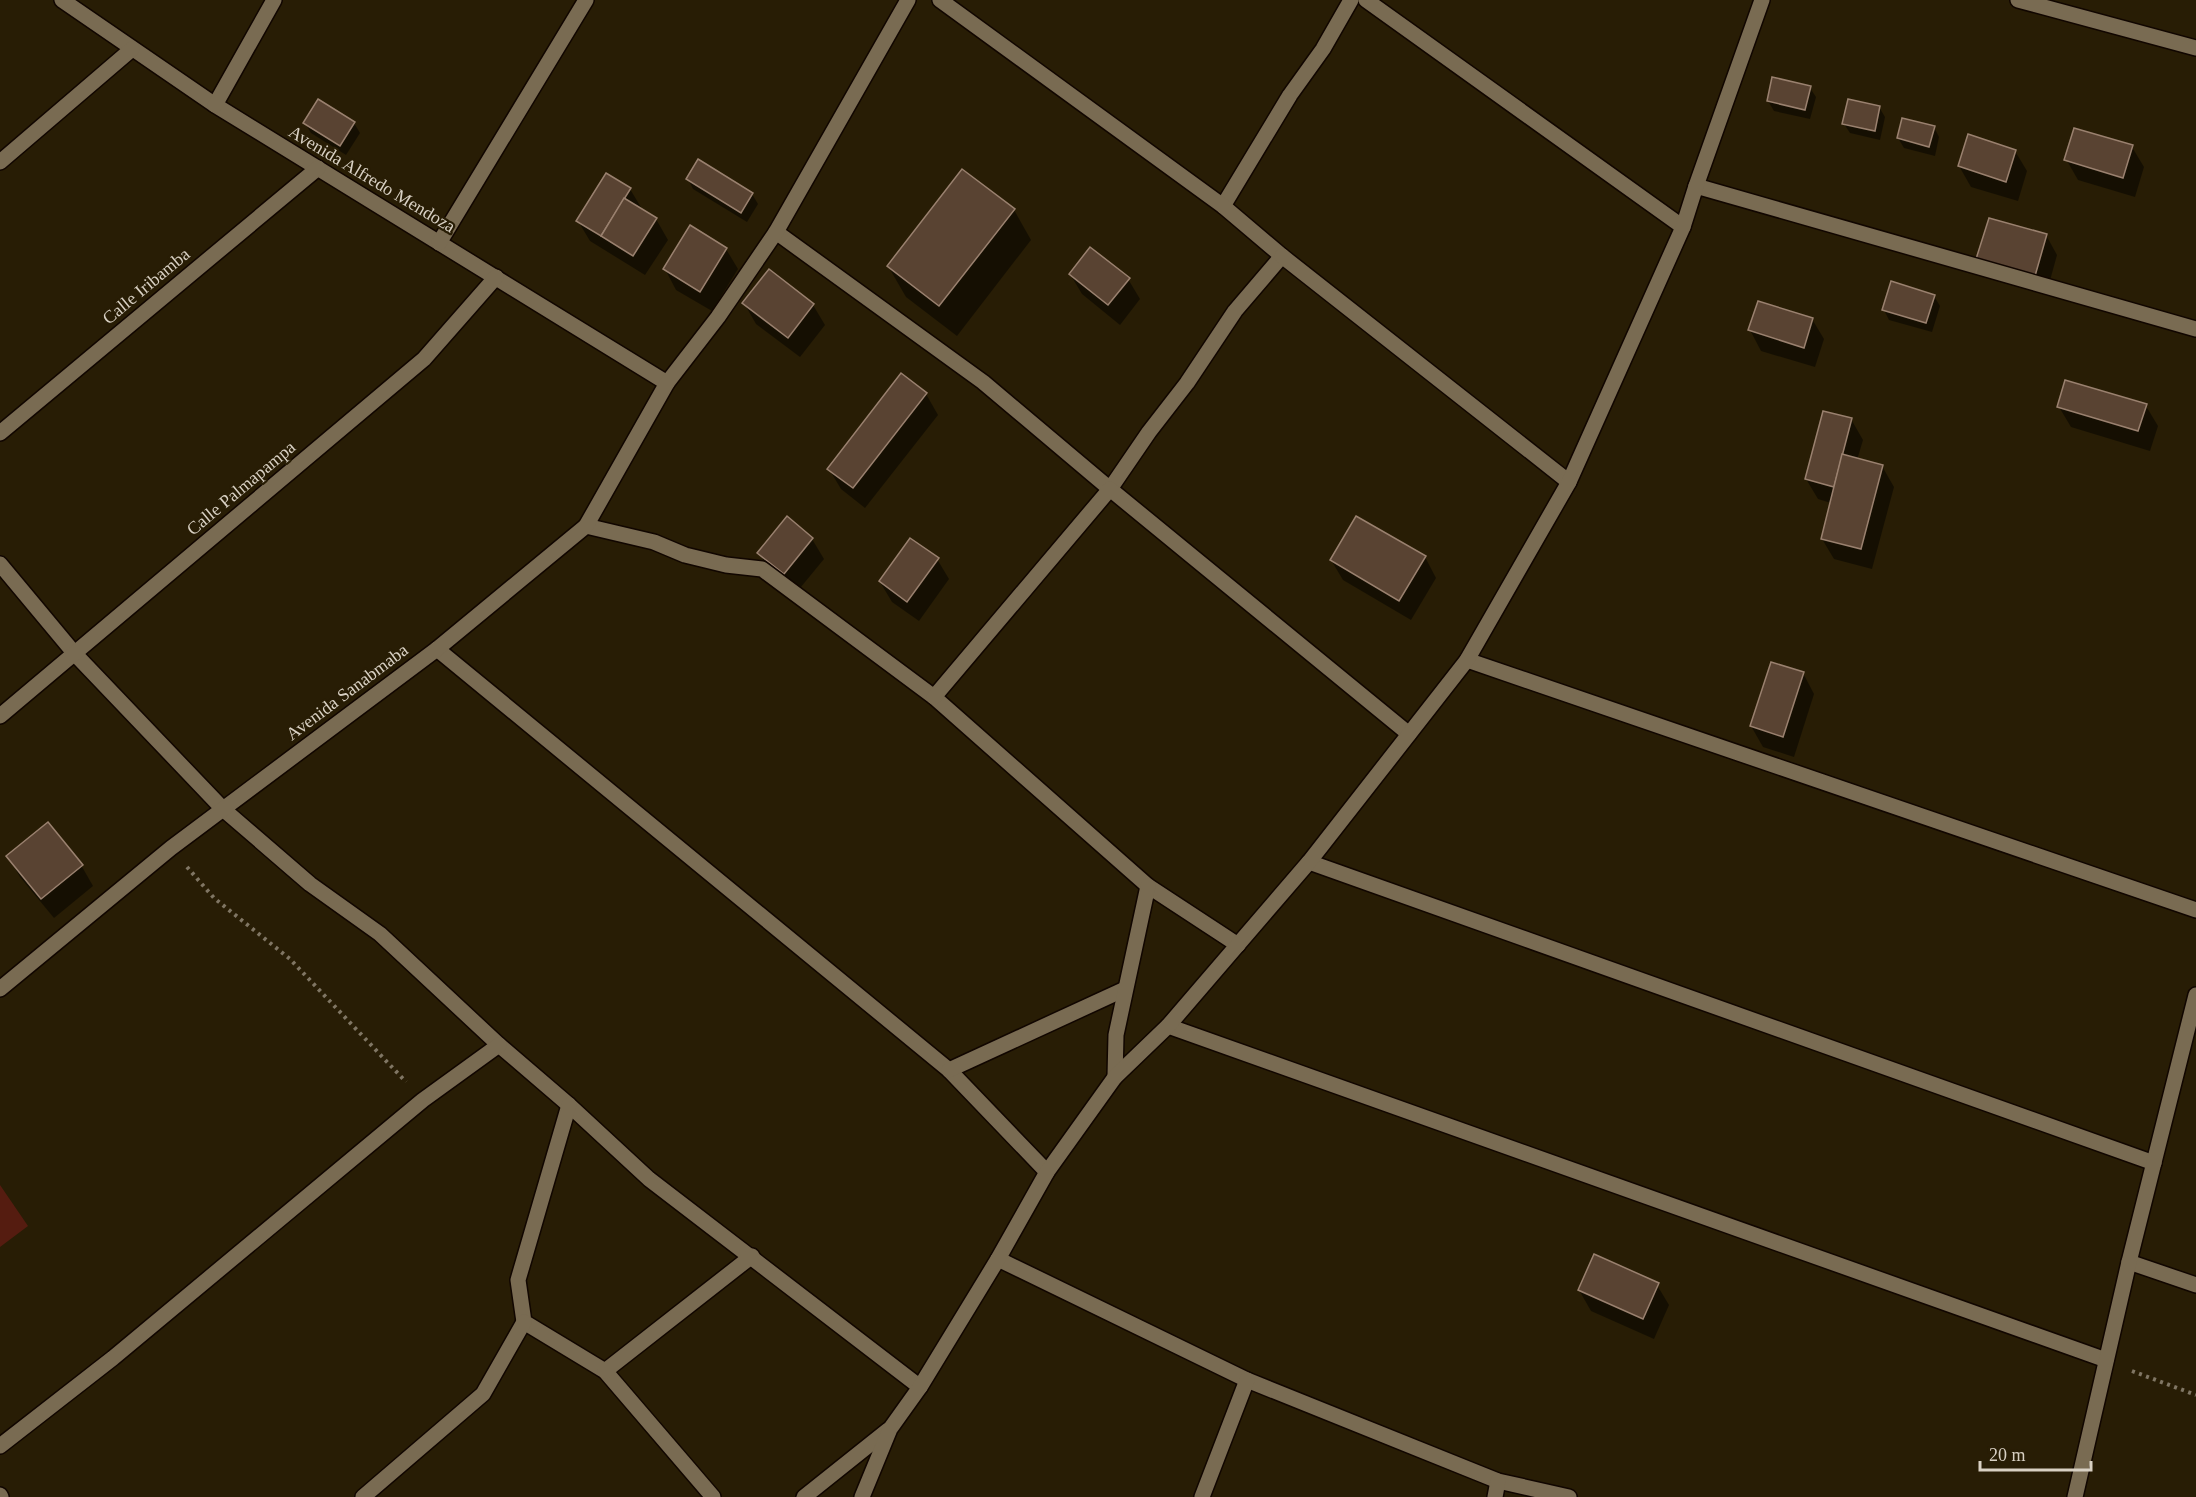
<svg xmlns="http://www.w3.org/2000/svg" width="2196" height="1497" viewBox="0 0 2196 1497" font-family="'Times New Roman',serif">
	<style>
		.green { fill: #551c10 }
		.shadow { fill: #0007 }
		.building { fill: #594332; stroke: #9a816f; stroke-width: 1.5 }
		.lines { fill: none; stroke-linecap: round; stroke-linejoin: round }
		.street-casing { stroke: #110600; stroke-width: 18 }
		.secondary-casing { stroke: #110600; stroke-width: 18 }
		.path { stroke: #807664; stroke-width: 4; stroke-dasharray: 3 4.5; stroke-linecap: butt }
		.street { stroke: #796b52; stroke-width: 15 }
		.secondary { stroke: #796b52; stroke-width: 15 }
		.labels { text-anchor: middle; stroke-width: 4.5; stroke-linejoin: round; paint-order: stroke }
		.street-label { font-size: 18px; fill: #d8d0c3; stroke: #281d05 }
	</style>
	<rect width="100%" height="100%" fill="#281d05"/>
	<polygon class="green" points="0,1185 28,1226 0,1247"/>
	<g class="shadow">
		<polygon points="1810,88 1816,97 1810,119 1774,111 1768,101"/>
		<polygon points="1879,107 1885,117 1880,140 1850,133 1844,124"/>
		<polygon points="305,123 354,123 360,133 346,155 311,133"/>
		<polygon points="1934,127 1939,137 1935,156 1904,148 1898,138"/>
		<polygon points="2132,147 2144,167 2135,197 2078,180 2066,159"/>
		<polygon points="2015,151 2027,171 2018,201 1971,187 1959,166"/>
		<polygon points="688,179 752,194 758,204 747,222 693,189"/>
		<polygon points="630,189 642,209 656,219 668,240 645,275 590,241 578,221"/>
		<polygon points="1014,210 1031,240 957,336 906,297 888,266"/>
		<polygon points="2046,235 2057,255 2046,295 1990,279 1978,259"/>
		<polygon points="726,249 738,269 712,311 676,290 665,269"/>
		<polygon points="1070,274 1128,279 1140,299 1120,325 1082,294"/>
		<polygon points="1934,296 1940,306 1932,332 1889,320 1884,310"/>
		<polygon points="744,303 813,305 825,325 800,357 756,324"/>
		<polygon points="1812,319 1824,339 1815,367 1761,351 1750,330"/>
		<polygon points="901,375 926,394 938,415 865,508 841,489 829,469"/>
		<polygon points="2146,406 2158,426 2150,451 2071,427 2059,407"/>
		<polygon points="1851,419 1863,440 1857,460 1882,466 1894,487 1872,569 1834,559 1822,539 1831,503 1818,499 1806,479"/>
		<polygon points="812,539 824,559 796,593 771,573 759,553"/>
		<polygon points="1425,557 1436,578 1411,620 1343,580 1331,560"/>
		<polygon points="937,559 949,579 919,621 892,602 880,582"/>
		<polygon points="1803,673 1814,694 1794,757 1763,747 1751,726"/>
		<polygon points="8,856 81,865 93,886 54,918 20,877"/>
		<polygon points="1657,1285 1669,1305 1654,1339 1591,1311 1579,1290"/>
	</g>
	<g class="building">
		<polygon points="1772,77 1811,86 1805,110 1767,101"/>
		<polygon points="318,99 355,122 340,146 303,123"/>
		<polygon points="1848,99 1880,106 1875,131 1842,124"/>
		<polygon points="1902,118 1935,126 1929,147 1897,138"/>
		<polygon points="2074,128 2133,145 2123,178 2064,160"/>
		<polygon points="1968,134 2016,150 2006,182 1958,166"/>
		<polygon points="698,159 753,193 741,213 686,179"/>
		<polygon points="962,169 1015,209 939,306 887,266"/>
		<polygon points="606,173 631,188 601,236 576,221"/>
		<polygon points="624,198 657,218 633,256 601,236"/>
		<polygon points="1989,218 2047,234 2035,276 1976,259"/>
		<polygon points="690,225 727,248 700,292 663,269"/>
		<polygon points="1090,247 1130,278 1108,305 1069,274"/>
		<polygon points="769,269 814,304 788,338 742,303"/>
		<polygon points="1891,281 1935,295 1926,323 1882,310"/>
		<polygon points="1758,301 1813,318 1804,348 1748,330"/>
		<polygon points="901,373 927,393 853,488 827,469"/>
		<polygon points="2065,380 2147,404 2138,431 2057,407"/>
		<polygon points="1823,411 1852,418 1834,487 1805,479"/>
		<polygon points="1842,454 1883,465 1861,549 1821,539"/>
		<polygon points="787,516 813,538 784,574 757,553"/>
		<polygon points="1356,516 1426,556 1399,601 1330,560"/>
		<polygon points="910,538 939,558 907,602 879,581"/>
		<polygon points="1771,662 1804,672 1783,737 1750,726"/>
		<polygon points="48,822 83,865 41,899 6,856"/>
		<polygon points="1594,1254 1659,1283 1643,1319 1578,1290"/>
	</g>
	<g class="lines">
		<g class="street-casing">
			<g id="street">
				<polyline points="62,0 215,105 667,383"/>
				<polyline points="1366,0 1683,227"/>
				<polyline points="2018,0 2196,48"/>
				<polyline points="215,105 274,0"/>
				<polyline points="0,162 132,49"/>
				<polyline points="1696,186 2196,329"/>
				<polyline points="1223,206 1290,95 1323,49 1351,0"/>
				<polyline points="776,232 983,382 1110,489 1149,432 1187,383 1235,311 1282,256 1223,206 940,0"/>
				<polyline points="439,243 586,0"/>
				<polyline points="1282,256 1569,482"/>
				<polyline points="0,433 318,168"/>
				<polyline points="586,526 654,542 685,555 726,565 762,569 934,697 1148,886 1238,945"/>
				<polyline points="0,564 75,654 223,809 310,884 380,934 499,1045 569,1105 649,1179 920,1387"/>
				<polyline points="437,649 949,1070 1047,1172"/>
				<polyline points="1467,660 2196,910"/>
				<polyline points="934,697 1110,489 1409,734"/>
				<polyline points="0,716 424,359 496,277"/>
				<polyline points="1309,862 2154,1163"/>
				<polyline points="1168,1026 2106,1360"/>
				<polyline points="949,1070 1125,989"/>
				<polyline points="1115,1077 1116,1035 1148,886"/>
				<polyline points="569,1105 518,1280 524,1322 605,1371 713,1497"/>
				<polyline points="998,1259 1247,1380 1498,1481 1569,1497"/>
				<polyline points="2129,1262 2196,1285"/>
				<polyline points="605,1371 752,1256"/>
				<polyline points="0,1446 113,1358 423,1100 499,1045"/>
				<polyline points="363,1497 483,1394 524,1322"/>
				<polyline points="804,1497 888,1430"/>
				<polyline points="862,1497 890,1429 920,1387 998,1259 1047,1172 1115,1077 1168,1026 1309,862 1467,660 1569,482 1683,227 1696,186 1762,0"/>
				<polyline points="1202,1497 1247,1380"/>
				<polyline points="1495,1497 1498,1481"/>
				<polyline points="2075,1497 2129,1262 2196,995"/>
			</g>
		</g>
		<g class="secondary-casing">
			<g id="secondary">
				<polyline points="0,989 171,848 437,649 586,526 667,383 718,317 776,232 908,0"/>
				<polyline points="0,1495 1,1497"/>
			</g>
		</g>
		<g class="path">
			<polyline points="187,867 214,898 290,959 406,1082"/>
			<polyline points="2132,1371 2196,1395"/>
		</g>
		<use href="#street" class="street"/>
		<use href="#secondary" class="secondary"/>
	</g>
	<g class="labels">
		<g class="street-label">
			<text transform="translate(372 179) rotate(31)" y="6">Avenida Alfredo Mendoza</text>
			<text transform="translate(146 286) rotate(-40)" y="6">Calle Iribamba</text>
			<text transform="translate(241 488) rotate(-40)" y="6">Calle Palmapampa</text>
			<text transform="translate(347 692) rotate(-37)" y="6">Avenida Sanabmaba</text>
		</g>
	</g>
	<path d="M1980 1461v9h111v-9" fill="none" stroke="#d8d0c3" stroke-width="3"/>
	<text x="1989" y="1461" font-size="18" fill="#d8d0c3" stroke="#281d05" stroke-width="4.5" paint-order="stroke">20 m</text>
</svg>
